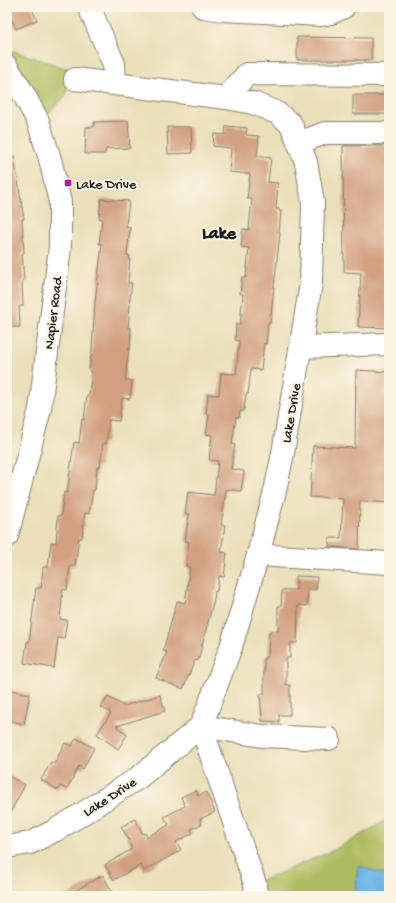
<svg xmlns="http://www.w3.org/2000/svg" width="396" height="903" viewBox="0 0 396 903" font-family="'Gochi Hand',sans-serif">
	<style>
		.green { fill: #adbc5f; stroke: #646c3e }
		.water { fill: #6fb7e7; stroke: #466a82 }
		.building { fill: #d2a080 }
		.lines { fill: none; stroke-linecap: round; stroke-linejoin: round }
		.minor-casing { stroke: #837e6b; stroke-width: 24 }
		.minor { stroke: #fff; stroke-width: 22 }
		.poi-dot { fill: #b5179e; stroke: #fcf5e5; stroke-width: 1.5 }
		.labels { text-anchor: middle; stroke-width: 4; stroke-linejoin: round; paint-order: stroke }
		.poi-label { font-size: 14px; fill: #1c1c1c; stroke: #fcf5e5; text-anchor: start }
		.street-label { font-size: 14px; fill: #1c1c1c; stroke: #fcf5e5 }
		.district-label { font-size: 18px; font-weight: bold; fill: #1c1c1c; stroke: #fcf5e5 }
	</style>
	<rect width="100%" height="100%" fill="#fcf5e5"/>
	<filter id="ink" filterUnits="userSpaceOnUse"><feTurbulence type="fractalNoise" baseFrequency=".025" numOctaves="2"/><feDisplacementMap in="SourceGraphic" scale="8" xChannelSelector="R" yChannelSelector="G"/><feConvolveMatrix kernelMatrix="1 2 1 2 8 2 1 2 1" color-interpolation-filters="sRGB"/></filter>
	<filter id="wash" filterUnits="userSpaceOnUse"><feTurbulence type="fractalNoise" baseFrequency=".012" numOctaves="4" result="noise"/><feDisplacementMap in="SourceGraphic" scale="16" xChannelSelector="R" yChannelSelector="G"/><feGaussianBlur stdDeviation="0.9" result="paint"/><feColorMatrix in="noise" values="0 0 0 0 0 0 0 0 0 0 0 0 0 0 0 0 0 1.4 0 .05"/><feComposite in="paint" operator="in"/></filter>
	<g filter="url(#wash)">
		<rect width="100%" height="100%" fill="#eadfba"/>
		<g class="green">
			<polygon points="8,49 71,70 66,95 47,115 37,94"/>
			<polygon points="389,819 389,896 236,896 261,881 334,850"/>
		</g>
		<polygon class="water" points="358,866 389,876 389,896 355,896"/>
		<g id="blocks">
			<g class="building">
				<polygon points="7,7 31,7 37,20 16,29 7,10"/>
				<polygon points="297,37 371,38 371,60 297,60"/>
				<rect x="353" y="95" width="36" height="19"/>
				<polygon points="128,121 130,148 106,149 105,154 85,154 86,127 94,127 94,122"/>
				<polygon points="226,126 247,128 246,135 259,136 257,156 271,158 268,182 278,183 276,209 279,209 279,211 281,211 279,233 280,233 270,323 268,323 266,344 264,343 261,370 251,369 248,394 246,394 244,410 240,412 239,418 236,417 232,444 235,445 231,469 244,471 241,491 226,489 221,525 225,525 221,552 227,553 224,577 219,576 217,591 215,591 214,599 198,661 195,660 183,689 156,678 167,652 163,651 177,601 185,603 190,567 186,567 189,542 185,541 189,514 185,514 188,492 214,495 218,461 209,460 212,435 206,434 209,415 206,414 208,394 219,395 221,373 236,374 239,341 235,340 236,324 240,324 243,294 240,294 242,277 246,278 249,248 241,247 243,229 249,230 252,199 247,199 250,174 229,172 231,148 213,146 214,134 225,135"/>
				<polygon points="167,127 191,127 192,153 168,154"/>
				<polygon points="343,146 389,146 389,328 358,327 361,273 344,272"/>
				<polygon points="7,156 14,156 24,219 22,219 24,253 22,254 24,280 22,281 23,306 19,306 20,327 7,327"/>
				<polygon points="101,199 129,201 126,226 130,227 127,255 130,256 128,283 132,283 129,305 130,305 128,328 131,328 130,348 129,348 125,380 132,381 130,399 122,398 119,421 109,420 106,444 103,443 100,467 97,467 95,490 93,490 89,514 85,513 82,538 79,538 75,566 70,566 67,590 63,589 60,619 67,620 64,639 58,638 54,668 24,663 27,642 29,642 36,588 41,588 43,567 48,567 51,542 56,543 58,516 61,516 64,492 67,493 74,442 79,443 82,419 84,420 87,395 89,395 92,371 89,371 92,349 95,302 102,244 99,244 102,219 99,218"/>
				<polygon points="356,370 389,372 389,503 360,501 359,549 329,547 329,538 341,538 343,499 310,497 313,446 355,448"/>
				<polygon points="296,576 317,577 316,590 308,589 307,606 298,605 297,643 290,643 290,658 286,658 286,685 290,685 290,715 279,715 279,722 262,721 260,694 264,694 264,657 268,657 269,631 278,631 278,606 281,606 282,590 296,590"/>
				<polygon points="11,690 30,694 24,724 7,720 7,706"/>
				<polygon points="160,695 165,711 116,726 127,735 118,749 97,734 111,713 101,707 108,697 124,706"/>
				<polygon points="76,738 94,748 83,769 79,766 67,789 60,786 58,790 41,780 51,762 54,764 65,743 72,746"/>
				<polygon points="7,775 25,785 7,818"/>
				<polygon points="196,790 198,796 206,792 215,812 200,819 202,824 191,829 193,833 176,842 181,850 144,871 141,865 114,880 105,865 132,849 128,841 129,840 121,827 135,819 143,834 145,833 147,837 169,825 164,817 185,806 181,797"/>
				<polygon points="103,875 114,896 66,896"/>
			</g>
		</g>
	</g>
	<g filter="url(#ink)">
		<use href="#blocks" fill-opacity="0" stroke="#837e6b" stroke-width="1"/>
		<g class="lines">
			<g class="minor-casing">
				<g id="minor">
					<polyline points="89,7 114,64 115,84"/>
					<polyline points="203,7 223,10 321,15 331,13 344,7"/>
					<polyline points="7,67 23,93 38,121 50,159 60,202 60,247 40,409 7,536"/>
					<polyline points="226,98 247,74 389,75"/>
					<polyline points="299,143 325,133 389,133"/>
					<polyline points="302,347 389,344"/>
					<polyline points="258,555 389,563"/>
					<polyline points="7,847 30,843 54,831 77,817 138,778 201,726 231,647 258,555 275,491 283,453 311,283 313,202 306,162 291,124 277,113 253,103 226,98 75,79"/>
					<polyline points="256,896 255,884 201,726 262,736 329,739"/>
				</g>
			</g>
			<use href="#minor" class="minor"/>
		</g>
	</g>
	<rect class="poi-dot" x="64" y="179" width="8" height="8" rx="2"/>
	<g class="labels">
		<g class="poi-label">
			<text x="76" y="188">Lake Drive</text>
		</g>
		<g class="street-label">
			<text transform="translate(52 313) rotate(-83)" y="5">Napier Road</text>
			<text transform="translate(290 413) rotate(-80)" y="5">Lake Drive</text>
			<text transform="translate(109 796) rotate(-33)" y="5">Lake Drive</text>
		</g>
		<g class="district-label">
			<text x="219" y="238">Lake</text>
		</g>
	</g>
	<rect width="396" height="903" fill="none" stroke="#fcf5e5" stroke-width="24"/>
</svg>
